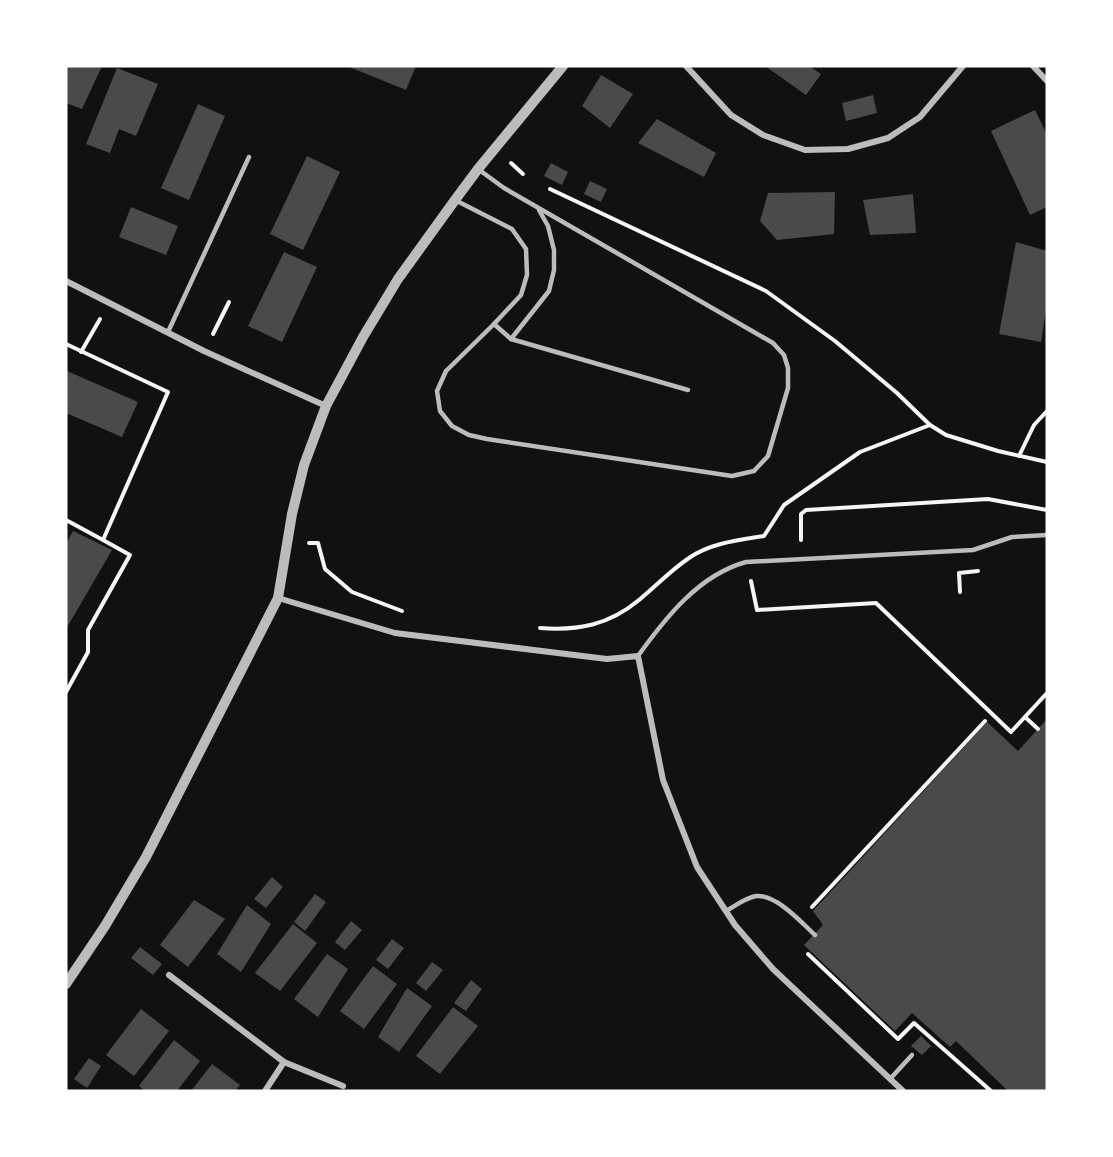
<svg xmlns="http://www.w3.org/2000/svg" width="1113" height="1157" viewBox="0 0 1113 1157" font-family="Poppins,sans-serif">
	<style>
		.building { fill: #4a4a4a }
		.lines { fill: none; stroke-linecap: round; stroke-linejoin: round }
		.path { stroke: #f5f5f5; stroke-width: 4 }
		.service { stroke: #bcbcbc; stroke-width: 4.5 }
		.minor { stroke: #bcbcbc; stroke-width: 6 }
		.tertiary { stroke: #bcbcbc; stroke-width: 10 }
	</style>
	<rect width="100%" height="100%" fill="#111"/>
	<g class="building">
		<polygon points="66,66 102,66 82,109 66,103"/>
		<polygon points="347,66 416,66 406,90"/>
		<polygon points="765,66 809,66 821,74 806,95"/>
		<polygon points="117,68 158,84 136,136 119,129 110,153 86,144"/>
		<polygon points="601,75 633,94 610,128 582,106"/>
		<polygon points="873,95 877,113 846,121 842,103"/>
		<polygon points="198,104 225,116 189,200 161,188"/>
		<polygon points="1035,110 1047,135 1047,207 1030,215 991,131"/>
		<polygon points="657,119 716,153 704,177 638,143"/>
		<polygon points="307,156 340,172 303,250 270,234"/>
		<polygon points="551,163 568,172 562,185 544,176"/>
		<polygon points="590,181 607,189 601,202 584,194"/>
		<polygon points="835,192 834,234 777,240 760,221 768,193"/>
		<polygon points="913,194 916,233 870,235 863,200"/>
		<polygon points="131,207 178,226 166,255 119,237"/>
		<polygon points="1016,242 1047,251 1047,304 1041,342 999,334"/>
		<polygon points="284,252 317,267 282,342 248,326"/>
		<polygon points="67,371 138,402 122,437 66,413"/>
		<polygon points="73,531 112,550 66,629 66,544"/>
		<polygon points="1047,719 1047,1087 1043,1091 1008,1091 956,1041 950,1047 912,1013 895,1031 804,945 823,925 813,911 987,722 1018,751"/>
		<polygon points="272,877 283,887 266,908 254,899"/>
		<polygon points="315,894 326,902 305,931 294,922"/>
		<polygon points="194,900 225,919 188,967 160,945"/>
		<polygon points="247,905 271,924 241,972 217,954"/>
		<polygon points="351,921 362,930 345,950 335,942"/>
		<polygon points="293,924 317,943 280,991 255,973"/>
		<polygon points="392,939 404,948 388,969 376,960"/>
		<polygon points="140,947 162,964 153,975 131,958"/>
		<polygon points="327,954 348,969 318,1017 294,999"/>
		<polygon points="432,962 443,970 426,991 416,983"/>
		<polygon points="373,966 397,984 364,1029 340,1011"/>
		<polygon points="471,980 482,989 466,1011 454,1003"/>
		<polygon points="407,988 432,1006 399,1052 378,1037"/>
		<polygon points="453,1007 478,1026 440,1074 416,1056"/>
		<polygon points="141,1009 169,1031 134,1076 106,1055"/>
		<polygon points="921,1036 931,1046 922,1055 911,1046"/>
		<polygon points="174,1040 200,1061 177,1091 145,1091 139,1086"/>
		<polygon points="89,1058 101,1066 87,1088 74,1079"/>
		<polygon points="212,1064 240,1085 235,1091 191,1091"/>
	</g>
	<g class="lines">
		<g class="path">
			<polyline points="511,163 523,174"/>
			<polyline points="550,189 766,291 835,341 897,393 930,425 946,435 998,451 1047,462"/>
			<polyline points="213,334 229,302"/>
			<polyline points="66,344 168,392 103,540 66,520"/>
			<polyline points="81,352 100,319"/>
			<polyline points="1019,456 1034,425 1047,411"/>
			<polyline points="801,540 801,514 806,510 988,499 1047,510"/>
			<polyline points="309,543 318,543 325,569 352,592 402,611"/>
			<polyline points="751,581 757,610 876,603 1011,732 1047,693"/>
			<polyline points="960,592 959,573 978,571"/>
			<path d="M540 628C578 631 609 625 639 600 656 586 671 570 689 558 710 543 739 540 764 536L784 505 860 452 930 425"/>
			<polyline points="66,692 88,652 88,630 130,555 103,540"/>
			<polyline points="1025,717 1038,729"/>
			<polyline points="812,907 985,721"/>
			<polyline points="808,954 898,1039 914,1023 991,1091"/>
		</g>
		<g class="service">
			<polyline points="455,200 512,229 526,249 527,275 521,295 494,324 446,371 437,391 440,411 452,426 469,435 487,439 732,476 754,471 768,456 788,388 788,368 784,355 773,343 504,188 478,169"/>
			<polyline points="539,210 548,226 554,250 554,270 549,291 511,339 688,390"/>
			<polyline points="494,324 511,339"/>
			<polyline points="168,332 249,157"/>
			<path d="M638 656C666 617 699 575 746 562L973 550 1012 537 1047 535"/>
			<path d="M726 911C735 906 745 898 756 896 776 894 801 922 815 935"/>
			<polyline points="890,1079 912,1055"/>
		</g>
		<g class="minor">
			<polyline points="686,66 731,115 763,135 805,150 848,149 888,138 920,117 963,66"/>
			<polyline points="1033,66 1047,81"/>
			<polyline points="66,281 204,351 326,406"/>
			<polyline points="278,598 395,633 607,659 638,656 663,780 697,867 735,925 773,969 903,1091"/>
			<polyline points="169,975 284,1062 265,1091"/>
			<polyline points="284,1062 343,1086"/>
		</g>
		<polyline class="tertiary" points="66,984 105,926 146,857 278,598 292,514 304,465 326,406 363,337 398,279 455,200 478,169 563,66"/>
	</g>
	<rect width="1113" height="1157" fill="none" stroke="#ffffff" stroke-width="135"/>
</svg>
